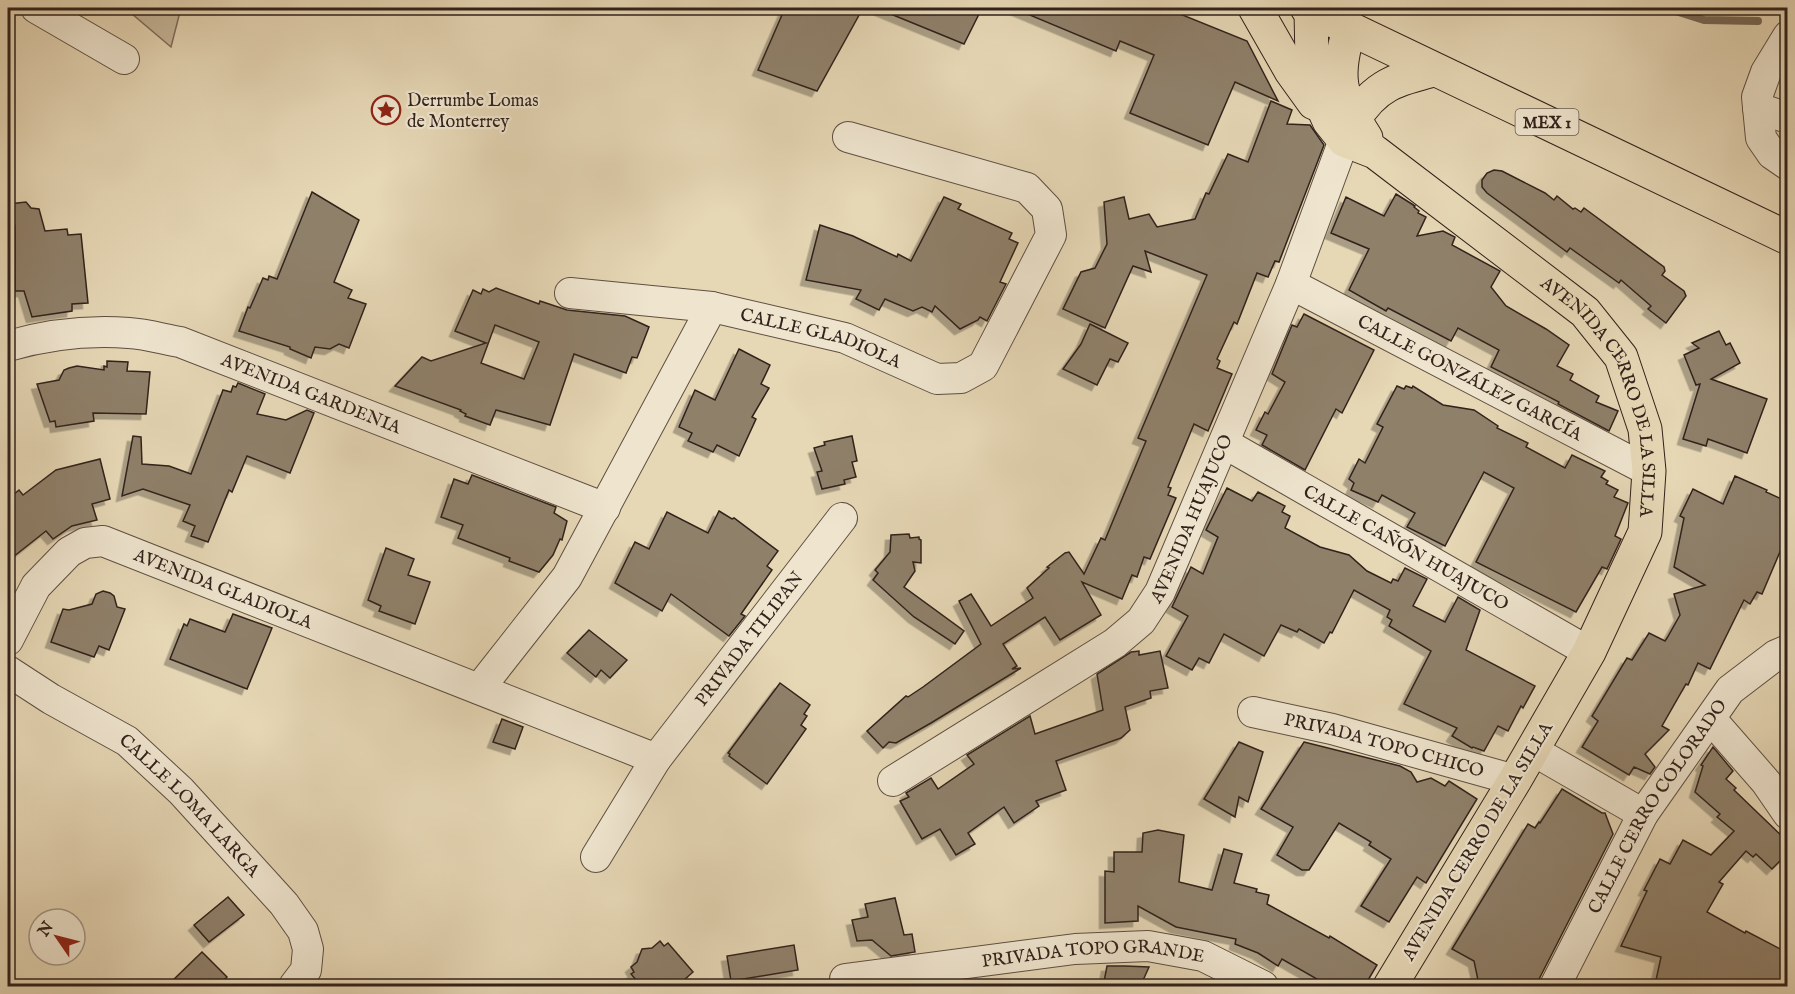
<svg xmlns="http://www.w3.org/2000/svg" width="1795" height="994" viewBox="0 0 1795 994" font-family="'IM FELL English',serif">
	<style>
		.green { fill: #c7b89b; stroke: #7c6d5b; stroke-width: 1.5 }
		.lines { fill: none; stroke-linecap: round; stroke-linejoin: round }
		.stream { stroke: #786958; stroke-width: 8 }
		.building { fill: #8f806b; stroke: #31221b; stroke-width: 1.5; fill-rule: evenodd; filter: url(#shadow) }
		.minor-casing { stroke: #5e4f42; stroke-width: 32 }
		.major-casing { stroke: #31221b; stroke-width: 35 }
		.minor { stroke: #efe5cf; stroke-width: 30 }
		.major { stroke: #e6d7b5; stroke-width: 33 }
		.labels { text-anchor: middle; stroke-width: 4.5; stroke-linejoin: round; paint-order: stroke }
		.shield { fill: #efe5cf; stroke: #6a5c51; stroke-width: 1.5 }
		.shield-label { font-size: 16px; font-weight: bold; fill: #31221b }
		.poi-label { font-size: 18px; fill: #31221b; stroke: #efe5cf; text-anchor: start }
		.street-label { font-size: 18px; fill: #31221b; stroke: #efe5cf }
	</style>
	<defs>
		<filter id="shadow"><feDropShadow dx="-5.5" dy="5.5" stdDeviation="0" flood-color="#0004"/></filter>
	</defs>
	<rect width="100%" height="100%" fill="#e6d7b5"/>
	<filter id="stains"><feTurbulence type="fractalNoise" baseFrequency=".00333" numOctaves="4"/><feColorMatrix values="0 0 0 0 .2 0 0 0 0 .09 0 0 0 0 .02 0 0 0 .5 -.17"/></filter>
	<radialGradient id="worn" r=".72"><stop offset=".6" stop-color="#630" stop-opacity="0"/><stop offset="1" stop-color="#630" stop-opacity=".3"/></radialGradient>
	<polygon class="green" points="125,8 181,8 171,47"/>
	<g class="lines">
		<polyline class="stream" points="1666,8 1704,20 1758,21"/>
	</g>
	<g class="building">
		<polygon points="785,8 863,8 817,91 758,70"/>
		<polygon points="876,8 982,8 964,44"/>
		<polygon points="1013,8 1174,8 1175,12 1247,41 1278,101 1235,82 1208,145 1130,113 1154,55 1120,41 1116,51"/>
		<polygon points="1271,101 1292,110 1287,124 1310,125 1324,145 1279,262 1275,261 1268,277 1257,273 1237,324 1234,322 1217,359 1220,361 1217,368 1232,374 1208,431 1194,424 1168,487 1171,488 1168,495 1176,498 1150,559 1144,557 1137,577 1132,575 1122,599 1082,582 1101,615 1060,640 1045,617 1003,644 1017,666 1012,669 1021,668 931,723 896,743 889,742 883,748 867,731 906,696 908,697 923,687 981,644 959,601 971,594 991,626 1033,598 1027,588 1049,568 1047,567 1065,553 1069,552 1084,574 1101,538 1105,540 1146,441 1138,438 1207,275 1145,251 1151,272 1133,266 1105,328 1063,309 1081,272 1095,268 1107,244 1104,202 1124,197 1129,219 1149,214 1157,227 1195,219 1206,193 1209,194 1228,154 1248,162"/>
		<polygon points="1494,170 1502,171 1545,193 1554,200 1557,196 1573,209 1575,208 1581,212 1584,208 1664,267 1665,271 1662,275 1684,291 1686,296 1666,323 1648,309 1651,306 1621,280 1619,283 1570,248 1567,252 1487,193 1482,187 1482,180 1487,173"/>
		<polygon points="312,192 359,220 334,282 352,290 348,298 366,304 349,348 339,344 330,349 315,347 311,358 290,349 290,347 239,331 248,307 250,308 263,278 268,280 269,276 277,279"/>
		<polygon points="1396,194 1415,206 1414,207 1419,211 1418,213 1426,217 1417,236 1443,231 1455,237 1452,245 1500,271 1491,287 1506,306 1546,329 1569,345 1557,366 1573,374 1570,380 1599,396 1596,402 1618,411 1609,431 1558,404 1559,402 1491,367 1499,350 1458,328 1451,341 1388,308 1386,311 1349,290 1369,249 1331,233 1346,197 1384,216"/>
		<polygon points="944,197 961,204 958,209 1012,233 1009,239 1018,243 1000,282 1006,284 987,321 980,317 978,320 960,329 935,306 932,312 922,307 913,311 885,299 879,310 856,299 861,290 806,280 820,225 853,236 897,257 898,254 911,261"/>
		<polygon points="26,202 31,208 39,209 45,231 67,229 68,235 81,234 88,303 72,304 72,311 32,317 24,291 15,291 15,226 9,204"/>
		<path d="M496 288 539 304 540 301 567 310 625 316 649 327 637 358 632 357 626 373 574 354 550 425 496 410 490 425 465 416 466 414 460 411 461 410 395 386 422 357 431 361 486 343 455 331 473 290 481 294 483 289 489 292ZM495 325 539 342 524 379 481 363Z"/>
		<polygon points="1304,314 1374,350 1342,413 1336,409 1305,470 1262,445 1267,435 1256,430 1265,412 1268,414 1285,382 1272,374 1292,325 1297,327"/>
		<polygon points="1090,324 1128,343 1118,362 1110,359 1097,385 1063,369 1081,344"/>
		<polygon points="1719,331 1726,345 1730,343 1740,363 1711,379 1767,399 1747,453 1708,439 1706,446 1683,439 1700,384 1696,385 1684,355 1699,348 1692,343"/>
		<polygon points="739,349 770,365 761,384 769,388 752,417 756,419 739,456 717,445 713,452 688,441 692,433 679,427 695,390 715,400"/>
		<polygon points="107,361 128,362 127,371 150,372 146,414 93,413 94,421 56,427 55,421 50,422 37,384 59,380 64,370 69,368 77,366 104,370 104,366 107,367"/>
		<polygon points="238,383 265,394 257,414 286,420 307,410 314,413 290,473 247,456 232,492 229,490 208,542 191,536 195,526 183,521 190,505 143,489 122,496 133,436 141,437 142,464 169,466 191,474 223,390 231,392 233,386 236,387"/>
		<polygon points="1397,386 1404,389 1406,386 1412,388 1413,386 1443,405 1474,410 1498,426 1497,428 1528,443 1526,447 1565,468 1572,455 1605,471 1601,477 1608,481 1606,484 1618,490 1614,497 1628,503 1615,536 1621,539 1607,569 1602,567 1576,612 1476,562 1514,488 1484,472 1445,546 1407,527 1415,513 1382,495 1378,502 1351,490 1354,483 1349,479 1359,459 1365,463 1383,427 1377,424"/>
		<polygon points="852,436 857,461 852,462 856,477 844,480 845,484 822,489 817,472 822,471 814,448 825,445 824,442"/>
		<polygon points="100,459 110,499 92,504 97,520 72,526 53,539 46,531 8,561 8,499 19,490 23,495 56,470"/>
		<polygon points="472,475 556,507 554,513 567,521 562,540 560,539 553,555 539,572 509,561 510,558 458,538 463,525 441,517 454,479 468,484"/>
		<polygon points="1735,476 1767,490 1766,492 1788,502 1788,533 1762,594 1757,592 1750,604 1744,600 1710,669 1698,663 1688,685 1686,684 1662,726 1669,730 1645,754 1655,767 1650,774 1634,767 1629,775 1582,747 1598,721 1592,716 1627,658 1632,660 1649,633 1665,641 1667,638 1680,615 1674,594 1705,585 1674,567 1684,518 1680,516 1693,489 1723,504"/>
		<polygon points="1227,488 1252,501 1258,492 1285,506 1282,512 1290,516 1285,528 1320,547 1349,555 1367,571 1391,583 1393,579 1398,581 1405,568 1427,579 1413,606 1445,622 1458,597 1480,610 1466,650 1535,686 1523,708 1521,706 1508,731 1498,726 1484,751 1473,747 1472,748 1452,736 1457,728 1404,704 1431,651 1389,626 1392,620 1387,617 1390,610 1354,590 1332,633 1330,632 1324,643 1299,629 1297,632 1281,625 1264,656 1224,634 1209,663 1199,658 1192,670 1166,656 1188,616 1172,607 1191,567 1203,574 1218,537 1206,530"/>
		<polygon points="719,511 732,519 734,518 778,551 767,566 772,570 741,614 745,616 729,636 671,594 662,611 615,583 635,542 649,549 667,512 708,533"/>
		<polygon points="909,534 910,538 919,537 919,539 921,540 921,563 913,562 915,571 904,587 964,631 955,644 914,617 873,580 878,573 875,570 890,552 891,535"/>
		<polygon points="386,548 414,559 408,575 430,582 415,624 379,611 381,606 368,600"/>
		<polygon points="103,591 110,593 114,596 117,607 125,609 109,650 99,646 94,657 51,642 63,609 69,610 92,604 96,594"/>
		<polygon points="233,614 272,628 247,689 170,659 184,624 187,626 190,619 225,632"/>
		<polygon points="589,630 627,660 610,678 601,670 596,677 567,653"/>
		<polygon points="1139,651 1139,655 1160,651 1168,688 1150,691 1151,698 1125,707 1130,730 1121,738 1056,761 1066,790 1036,801 1039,806 1014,823 1004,807 968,833 975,844 956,855 940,829 922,839 900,801 909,797 906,793 931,778 938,789 974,764 967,755 1030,716 1035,734 1103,710 1097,674 1131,652"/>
		<polygon points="780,683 810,705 804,714 807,716 801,725 806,729 767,784 729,756 730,754 728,753"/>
		<polygon points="502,719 523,727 515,749 493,742"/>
		<polygon points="1239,742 1263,752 1248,802 1239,797 1235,817 1204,799"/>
		<polygon points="1304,742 1400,766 1411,772 1417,782 1431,778 1445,786 1449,781 1477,799 1426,883 1417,877 1389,922 1361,906 1391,859 1369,845 1371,842 1339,823 1309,870 1302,870 1277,855 1293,827 1261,809"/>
		<polygon points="1713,747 1733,771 1726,779 1736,788 1734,790 1788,842 1788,853 1772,869 1756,854 1753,857 1746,851 1719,882 1723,884 1707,912 1745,933 1746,931 1788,953 1788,987 1657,987 1658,981 1656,980 1661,957 1621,946 1647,891 1644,890 1660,859 1670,864 1683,840 1711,855 1734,831 1717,817 1720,814 1695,792 1703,766 1701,765"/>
		<polygon points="1562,789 1602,813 1605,813 1613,834 1535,987 1490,986 1478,980 1474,961 1452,949 1528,824 1535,828 1539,822 1540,823"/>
		<polygon points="1158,830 1184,835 1179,882 1212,890 1224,849 1242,854 1234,883 1257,889 1256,892 1269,895 1267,904 1329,938 1330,936 1377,965 1364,987 1322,985 1317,979 1282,959 1278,966 1258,953 1235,944 1236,939 1176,927 1138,906 1138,921 1105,923 1105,871 1114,872 1114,852 1142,852 1143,833"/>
		<polygon points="228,897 244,915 209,942 194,925"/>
		<polygon points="895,898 904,935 912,934 915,952 891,956 872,940 857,941 852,920 868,917 865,904"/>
		<polygon points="660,941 664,946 668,943 693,972 676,987 642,987 631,974 634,972 631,967 637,962 642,949 652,948"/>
		<polygon points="794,945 798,970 731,981 727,956"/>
		<polygon points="202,952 227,977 217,987 166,987"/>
		<polygon points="1107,966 1125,966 1149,967 1140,987 1103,987"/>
	</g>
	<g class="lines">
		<g class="minor-casing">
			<g id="minor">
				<polyline points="36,8 124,59"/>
				<polyline points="1788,36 1766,72 1757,97 1761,138 1772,154 1788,165"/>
				<polyline points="1758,108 1788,118"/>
				<path id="s1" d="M1291 284 1649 471"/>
				<path id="s2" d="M570 293 712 307 845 338 937 379 961 378 983 366 1051 235 1047 209 1027 188 848 137"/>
				<path id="s3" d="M8 346C46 335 89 330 129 333 146 334 163 339 180 342L605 508"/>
				<path id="s4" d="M1224 443 1589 652"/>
				<path id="s5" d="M8 640 36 586 69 552 85 543 103 541 656 759"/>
				<path id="s6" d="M8 671 51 699 127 741 181 791 284 904 303 931 308 949 306 970 294 986"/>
				<polyline points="479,689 567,577 712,307"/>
				<path id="s7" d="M1253 712 1332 729 1515 780"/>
				<polyline points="1711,719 1766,782 1788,814"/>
				<polyline points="1532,750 1643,814"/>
				<path id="s8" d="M893 781 1115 643 1141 621 1160 592 1291 284 1344 140 1354 120"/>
				<path id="s9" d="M596 857 656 759 842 518"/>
				<path id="s10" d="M845 979 1075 949 1148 946 1203 956 1263 986"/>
				<path id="s11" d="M1555 986 1643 814 1730 690 1776 655 1788 650"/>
			</g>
		</g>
		<g class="major-casing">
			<g id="major">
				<polyline points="1255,8 1291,71 1314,103"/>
				<polyline points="1307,8 1788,238"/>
				<path id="s12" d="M1311 10 1312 63 1316 87 1321 103 1329 121 1344 140 1375 152 1585 312 1621 357 1645 429 1649 471 1645 532 1589 652 1515 780 1390 986"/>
				<path d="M1350 28C1334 76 1339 96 1366 138"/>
				<path d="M1354 120C1375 85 1397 79 1434 70"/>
			</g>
		</g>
		<use href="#minor" class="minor"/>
		<use href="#major" class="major"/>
	</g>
	<defs>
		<g id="sight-ring" transform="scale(1.5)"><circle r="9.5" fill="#efe5cf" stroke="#8f2418" stroke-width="1.5"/><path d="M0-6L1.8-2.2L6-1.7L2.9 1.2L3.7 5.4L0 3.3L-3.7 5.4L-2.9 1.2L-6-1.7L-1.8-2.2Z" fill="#8f2418"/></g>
	</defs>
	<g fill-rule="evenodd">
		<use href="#sight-ring" x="386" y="110"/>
	</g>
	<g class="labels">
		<rect class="shield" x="1515.5" y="109" width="63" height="26" rx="4.5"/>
		<g class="shield-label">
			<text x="1547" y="128">MEX 1</text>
		</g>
		<g class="poi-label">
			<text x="407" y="106">Derrumbe Lomas<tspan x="407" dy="21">de Monterrey</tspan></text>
		</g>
		<g class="street-label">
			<text dy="6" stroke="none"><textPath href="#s2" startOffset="256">CALLE GLADIOLA</textPath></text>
			<text dy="6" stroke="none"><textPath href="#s1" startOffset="202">CALLE GONZÁLEZ GARCÍA</textPath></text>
			<text dy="6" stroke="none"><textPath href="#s3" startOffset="315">AVENIDA GARDENIA</textPath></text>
			<text dy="6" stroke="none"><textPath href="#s12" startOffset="520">AVENIDA CERRO DE LA SILLA</textPath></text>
			<text dy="6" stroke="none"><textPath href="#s8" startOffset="410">AVENIDA HUAJUCO</textPath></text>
			<text dy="6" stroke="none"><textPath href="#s4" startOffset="210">CALLE CAÑÓN HUAJUCO</textPath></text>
			<text dy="6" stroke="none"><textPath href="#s5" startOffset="274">AVENIDA GLADIOLA</textPath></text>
			<text dy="6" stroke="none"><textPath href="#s9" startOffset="267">PRIVADA TILIPAN</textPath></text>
			<text dy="6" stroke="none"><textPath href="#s7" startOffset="135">PRIVADA TOPO CHICO</textPath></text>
			<text dy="6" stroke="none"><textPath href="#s11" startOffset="207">CALLE CERRO COLORADO</textPath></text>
			<text dy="6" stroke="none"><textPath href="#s6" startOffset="228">CALLE LOMA LARGA</textPath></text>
			<text transform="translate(1477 841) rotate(-59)" y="6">AVENIDA CERRO DE LA SILLA</text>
			<text dy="6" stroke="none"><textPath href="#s10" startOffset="250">PRIVADA TOPO GRANDE</textPath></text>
		</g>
	</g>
	<rect width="1795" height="994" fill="none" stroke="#e6d7b5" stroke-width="30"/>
	<rect x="9" y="9" width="1777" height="976" fill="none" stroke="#31221b" stroke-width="3"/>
	<rect x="15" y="15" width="1765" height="964" fill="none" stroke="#31221b" stroke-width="1.5"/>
	<g transform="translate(57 937) rotate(305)"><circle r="28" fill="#efe5cf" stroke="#a39787" stroke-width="1.5"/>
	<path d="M0-4.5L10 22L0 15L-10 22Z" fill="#8f2418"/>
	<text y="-9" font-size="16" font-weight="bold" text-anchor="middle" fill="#31221b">N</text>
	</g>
	<rect width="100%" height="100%" filter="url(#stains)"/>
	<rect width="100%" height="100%" fill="url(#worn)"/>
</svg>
